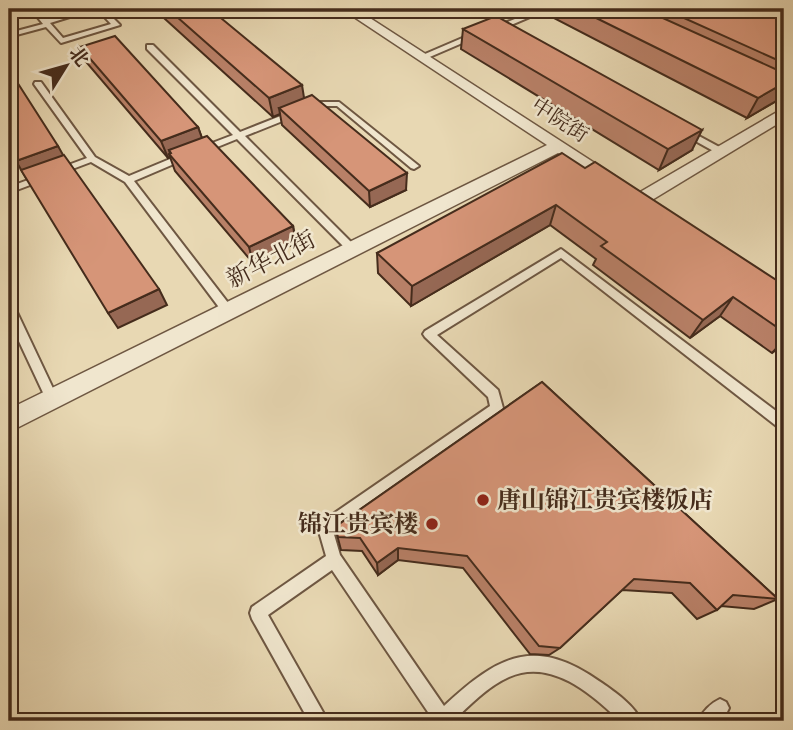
<svg xmlns="http://www.w3.org/2000/svg" width="793" height="730" viewBox="0 0 793 730" font-family="'IM FELL DW Pica','Noto Serif SC',serif">
	<style>
		.lines { fill: none; stroke-linecap: round; stroke-linejoin: round }
		.lane-casing { stroke: #6e5742; stroke-width: 4 }
		.street-casing { stroke: #6e5742; stroke-width: 3 }
		.lane { fill: #f0e6ce; fill-rule: evenodd }
		.street { fill: #f0e6ce; fill-rule: evenodd }
		.wall { fill: #b88067; stroke: #452c1c; stroke-width: 2 }
		.shaded-wall { fill: #966854; stroke: #452c1c; stroke-width: 2 }
		.building { fill: #d69578; stroke: #452c1c; stroke-width: 2 }
		.poi-dot { fill: #8f2418; stroke: #f0e6ce; stroke-width: 2.5 }
		.labels { text-anchor: middle; stroke-width: 5; stroke-linejoin: round; paint-order: stroke }
		.far-street-label { font-size: 21px; fill: #452c1c; stroke: #f0e6ce }
		.street-label { font-size: 24px; fill: #452c1c; stroke: #f0e6ce }
		.poi-label { font-size: 24px; font-weight: bold; fill: #452c1c; stroke: #f0e6ce; text-anchor: start }
	</style>
	<rect width="100%" height="100%" fill="#e8d8b3"/>
	<filter id="stains"><feTurbulence type="fractalNoise" baseFrequency=".00286" numOctaves="4"/><feColorMatrix values="0 0 0 0 .2 0 0 0 0 .09 0 0 0 0 .02 0 0 0 .5 -.17"/></filter>
	<radialGradient id="worn" r=".72"><stop offset=".6" stop-color="#630" stop-opacity="0"/><stop offset="1" stop-color="#630" stop-opacity=".3"/></radialGradient>
	<g class="lines">
		<g class="lane-casing">
			<g id="lane">
				<polygon points="31,9 37,9 47,19 86,9 96,9 50,23 63,38 111,24 97,9 104,9 120,25 61,43 46,27 9,37 9,33 43,24"/>
				<polygon points="540,9 549,9 497,31 490,29"/>
				<polygon points="474,33 481,35 425,59 418,57"/>
				<polygon points="147,45 153,45 240,132 316,102 339,102 419,166 414,169 411,168 337,106 320,106 245,136 357,248 356,251 348,251 237,139 205,152 199,152 199,148 233,135 147,49"/>
				<polygon points="35,82 41,82 95,157 129,176 182,154 188,154 188,158 134,181 232,308 234,311 232,314 224,314 125,182 91,162 9,193 9,187 87,158 34,84"/>
				<polygon points="684,128 723,149 725,151 723,153 717,153 681,133 681,129"/>
				<path d="M561 249 784 417V430L779 428 561 258 437 335 498 390 503 408 502 412 333 531 340 555 444 706C499 655 535 635 602 683 615 692 635 706 641 721H620C592 694 551 658 509 677 487 687 470 705 453 721H434L332 570 268 615 328 721H309L252 619 250 613 252 607 326 556 318 528 320 523 490 406 488 397 425 337 423 334 425 331Z"/>
				<polygon points="9,304 15,308 58,399 57,403 52,404 47,403 46,399 9,320"/>
				<path d="M720 699 726 702 729 708 726 714 719 721H698C702 712 711 703 720 699Z"/>
			</g>
		</g>
		<g class="street-casing">
			<g id="street">
				<polygon points="342,9 356,9 624,182 621,186 609,186 558,153 9,432 9,409 547,145"/>
				<polygon points="784,108 784,120 647,203 641,205 632,199 635,195"/>
			</g>
		</g>
		<use href="#lane" class="lane"/>
		<use href="#street" class="street"/>
	</g>
	<g class="wall">
		<polygon points="154,9 213,9 211,10 304,98 406,190 370,207 282,125 280,114 273,117"/>
		<polygon points="549,9 784,9 784,94 783,97 747,118 548,15"/>
		<polygon points="463,29 692,150 659,170 461,49"/>
		<polygon points="80,47 198,127 202,138 293,226 296,243 253,263 175,171 170,157 168,158 87,63"/>
		<polygon points="585,168 784,285 784,343 772,353 720,316 690,338 593,265 596,259 550,225 411,306 378,273 377,253"/>
		<polygon points="542,382 778,599 754,609 721,606 717,610 697,619 672,593 622,590 560,648 549,655 530,654 463,568 398,560 378,575 362,551 341,550 335,527"/>
	</g>
	<g class="shaded-wall">
		<polygon points="784,83 784,94 783,97 747,118 758,98"/>
		<polygon points="302,85 305,104 279,108 280,114 273,117 269,98"/>
		<polygon points="198,127 204,144 169,150 171,157 169,154 170,157 168,158 161,141"/>
		<polygon points="702,130 692,150 659,170 668,149"/>
		<polygon points="58,146 67,162 26,178 16,161"/>
		<polygon points="407,173 406,190 370,207 369,191"/>
		<polygon points="556,205 550,225 411,306 412,286"/>
		<polygon points="293,226 296,243 253,263 249,247"/>
		<polygon points="159,289 167,305 118,328 108,313"/>
		<polygon points="733,297 720,316 690,338 703,320"/>
		<polygon points="784,340 784,343 772,353"/>
		<polygon points="398,548 398,560 378,575 377,563"/>
	</g>
	<g class="building">
		<polygon points="168,9 210,9 302,85 269,98"/>
		<polygon points="578,9 643,9 784,73 784,83 758,98"/>
		<polygon points="664,9 784,9 784,63"/>
		<polygon points="496,16 702,130 668,149 463,29"/>
		<polygon points="115,36 198,127 161,141 80,47"/>
		<polygon points="10,71 58,146 16,161 9,149 9,72"/>
		<polygon points="312,95 407,173 369,191 279,108"/>
		<polygon points="207,136 293,226 249,247 169,154 171,153 169,150"/>
		<polygon points="562,153 585,168 595,162 784,285 784,332 733,297 703,320 601,246 607,242 556,205 412,286 377,253"/>
		<polygon points="64,155 159,289 108,313 21,170"/>
		<polygon points="542,382 778,599 733,595 717,610 690,583 634,579 560,648 539,646 467,556 398,548 377,563 360,538 338,537 335,527"/>
	</g>
	<g class="poi-dot">
		<circle cx="483" cy="500" r="7"/>
		<circle cx="432" cy="524" r="7"/>
	</g>
	<g class="labels">
		<g class="far-street-label">
			<text transform="translate(560 120) rotate(33)" y="7">中院街</text>
		</g>
		<g class="street-label">
			<text transform="translate(271 259) rotate(-27)" y="8">新华北街</text>
		</g>
		<g class="poi-label">
			<text x="497" y="508">唐山锦江贵宾楼饭店</text>
			<text x="418" y="532" text-anchor="end">锦江贵宾楼</text>
		</g>
	</g>
	<rect width="793" height="730" fill="none" stroke="#e8d8b3" stroke-width="35"/>
	<rect x="10" y="10" width="772" height="709" fill="none" stroke="#452c1c" stroke-width="3.5"/>
	<rect x="18" y="18" width="758" height="695" fill="none" stroke="#452c1c" stroke-width="2"/>
	<g transform="translate(66 66) rotate(53)" stroke="#f0e6ce" stroke-width="5" paint-order="stroke">
	<path d="M0-5L12 26L0 18L-12 26Z" fill="#452c1c"/>
	<text y="-10" font-size="19" font-weight="bold" text-anchor="middle" fill="#452c1c">北</text>
	</g>
	<rect width="100%" height="100%" filter="url(#stains)"/>
	<rect width="100%" height="100%" fill="url(#worn)"/>
</svg>
